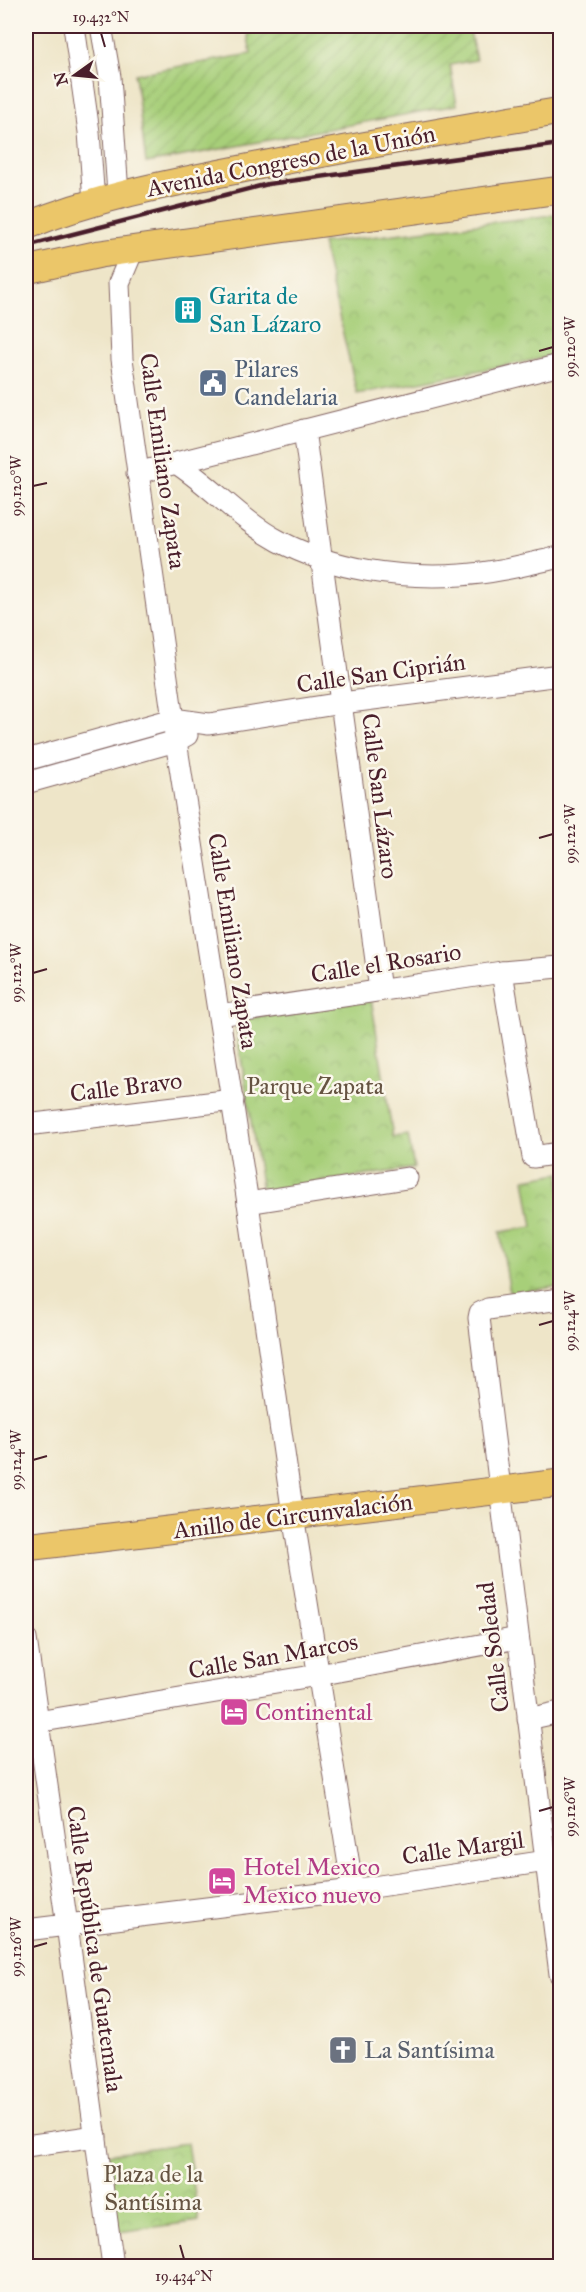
<svg xmlns="http://www.w3.org/2000/svg" width="586" height="2292" viewBox="0 0 586 2292" font-family="'IM FELL Great Primer',serif">
	<style>
		.park { fill: url(#park-crowns); stroke: #787752; stroke-width: 1.5 }
		.garden { fill: url(#garden-furrows); stroke: #787752; stroke-width: 1.5 }
		.lines { fill: none; stroke-linecap: round; stroke-linejoin: round }
		.minor-casing { stroke: #836462; stroke-width: 23 }
		.major-casing { stroke: #836462; stroke-width: 29 }
		.minor { stroke: #fff; stroke-width: 21 }
		.major { stroke: #ebc669; stroke-width: 27 }
		.rail { stroke: #4a1f2b; stroke-width: 4.5 }
		.ticks { fill: none; stroke: #4a1f2b; stroke-width: 2 }
		.labels { text-anchor: middle; stroke-width: 5; stroke-linejoin: round; paint-order: stroke }
		.street-label { font-size: 24px; fill: #4a1f2b; stroke: #fbf7ec }
		.culture-label { font-size: 24px; fill: #0d838f; stroke: #fbf7ec; text-anchor: start }
		.service-label { font-size: 24px; fill: #4e5e75; stroke: #fbf7ec; text-anchor: start }
		.park-label { font-size: 24px; fill: #665442; stroke: #fbf7ec }
		.hotel-label { font-size: 24px; fill: #b23c85; stroke: #fbf7ec; text-anchor: start }
		.worship-label { font-size: 24px; fill: #5b616d; stroke: #fbf7ec; text-anchor: start }
		.neatline { fill: none; stroke: #4a1f2b; stroke-width: 2 }
		.ticks-label { font-size: 15px; text-anchor: middle; fill: #4a1f2b }
	</style>
	<defs>
		<pattern id="park-crowns" width="20" height="18" patternUnits="userSpaceOnUse" patternTransform="scale(1.5)"><rect width="20" height="18" fill="#a7cf79"/><path d="M2 6a3 3 0 1 1 6 0M12 15a3 3 0 1 1 6 0" fill="none" stroke="#91b169"/></pattern>
		<pattern id="garden-furrows" width="10" height="10" patternUnits="userSpaceOnUse" patternTransform="scale(1.5)"><rect width="10" height="10" fill="#a7cf79"/><path d="M-1 1l2-2M0 10L10 0M9 11l2-2" fill="none" stroke="#91b169"/></pattern>
	</defs>
	<rect width="100%" height="100%" fill="#fbf7ec"/>
	<filter id="ink" filterUnits="userSpaceOnUse"><feTurbulence type="fractalNoise" baseFrequency=".0167" numOctaves="2"/><feDisplacementMap in="SourceGraphic" scale="12" xChannelSelector="R" yChannelSelector="G"/><feConvolveMatrix kernelMatrix="1 2 1 2 8 2 1 2 1" color-interpolation-filters="sRGB"/></filter>
	<filter id="wash" filterUnits="userSpaceOnUse"><feTurbulence type="fractalNoise" baseFrequency=".008" numOctaves="4" result="noise"/><feDisplacementMap in="SourceGraphic" scale="24" xChannelSelector="R" yChannelSelector="G"/><feGaussianBlur stdDeviation="1.35" result="paint"/><feColorMatrix in="noise" values="0 0 0 0 0 0 0 0 0 0 0 0 0 0 0 0 0 1.4 0 .05"/><feComposite in="paint" operator="in"/></filter>
	<g filter="url(#wash)">
		<rect width="100%" height="100%" fill="#eee5c8"/>
		<g class="park">
			<polygon points="560,214 560,355 357,394 322,243"/>
			<polygon points="371,998 393,1137 408,1135 414,1168 262,1191 235,1020"/>
			<polygon points="560,1173 560,1286 510,1294 500,1232 533,1227 525,1179"/>
			<polygon points="187,2143 199,2221 119,2232 107,2154"/>
		</g>
		<polygon class="garden" points="246,26 469,26 476,60 450,65 457,105 146,163 135,74 251,54"/>
	</g>
	<g filter="url(#ink)">
		<g class="lines">
			<g class="minor-casing">
				<g id="minor">
					<polyline points="74,26 89,132 94,202"/>
					<polyline points="101,26 110,77 118,194"/>
					<polyline points="133,250 119,283 122,359 176,741 248,1203 293,1515 353,1890"/>
					<polyline points="304,430 380,990"/>
					<path d="M176 463C213 487 240 520 279 541 334 570 400 579 461 575 495 573 528 564 560 557"/>
					<polyline points="137,473 560,365"/>
					<polyline points="26,760 173,719 209,724 342,703 560,675"/>
					<polyline points="26,783 176,741 187,735"/>
					<polyline points="502,972 533,1157 560,1153"/>
					<polyline points="219,1015 502,972 560,967"/>
					<polyline points="26,1125 233,1100"/>
					<polyline points="248,1203 407,1178"/>
					<polyline points="560,1299 488,1309 480,1313 479,1318 560,1974"/>
					<polyline points="26,1639 67,1925 113,2266"/>
					<polyline points="528,1719 560,1712"/>
					<polyline points="37,1722 318,1675 518,1638"/>
					<polyline points="26,1930 353,1890 560,1859"/>
					<polyline points="26,2146 96,2136"/>
				</g>
			</g>
			<g class="major-casing">
				<g id="major">
					<path d="M26 226C94 198 165 184 237 170 344 148 452 130 560 111"/>
					<polyline points="26,270 100,254 560,190"/>
					<polyline points="26,1547 560,1483"/>
				</g>
			</g>
			<use href="#minor" class="minor"/>
			<use href="#major" class="major"/>
			<polyline class="rail" points="26,246 268,184 560,144"/>
		</g>
	</g>
	<path class="ticks" d="M101 33 105 47M539 351 553 347M33 486 47 483M539 838 553 834M33 973 47 969M539 1325 553 1321M33 1460 47 1456M539 1811 553 1807M33 1947 47 1943M180 2245 184 2259"/>
	<defs>
		<g id="building-square" transform="scale(1.5)"><rect x="-9" y="-9" width="18" height="18" rx="4" fill="#0f9aa8" stroke="#fbf7ec"/><path d="M-4-6H4V6H1V3H-1V6H-4ZM-2.5-4.3h1.7v1.8h-1.7ZM.8-4.3h1.7v1.8H.8ZM-2.5-1h1.7V.8h-1.7ZM.8-1h1.7V.8H.8Z" fill="#fff"/></g>
		<g id="civic-square" transform="scale(1.5)"><rect x="-9" y="-9" width="18" height="18" rx="4" fill="#5c6f8a" stroke="#fbf7ec"/><path d="M-.6-6.5H3V-4.5H.6V-3L4-1V1h2V6H-6V1h2V-1L-.6-3ZM-1.2 2.5V6h2.4V2.5Z" fill="#fff"/></g>
		<g id="hotel-square" transform="scale(1.5)"><rect x="-9" y="-9" width="18" height="18" rx="4" fill="#d1479c" stroke="#fbf7ec"/><path d="M-6-4.5h1.5V1H6V5H4.5V3h-9V5H-6ZM-4 0a1.8 1.8 0 1 1 3.6 0ZM.5 0V-2.5h3Q6-2.5 6 0Z" fill="#fff"/></g>
		<g id="church-square" transform="scale(1.5)"><rect x="-9" y="-9" width="18" height="18" rx="4" fill="#6b7280" stroke="#fbf7ec"/><path d="M-1.2-6h2.4v3.5h3.3v2.4h-3.3V6h-2.4V-.1h-3.3v-2.4h3.3Z" fill="#fff"/></g>
	</defs>
	<g fill-rule="evenodd">
		<use href="#building-square" x="188" y="310"/>
		<use href="#civic-square" x="213" y="383"/>
		<use href="#hotel-square" x="234" y="1712"/>
		<use href="#hotel-square" x="222" y="1881"/>
		<use href="#church-square" x="343" y="2050"/>
	</g>
	<g class="labels">
		<g class="street-label">
			<text transform="translate(291 161) rotate(-11)" y="8">Avenida Congreso de la Unión</text>
			<text transform="translate(163 461) rotate(82)" y="8">Calle Emiliano Zapata</text>
			<text transform="translate(381 673) rotate(-8)" y="8">Calle San Ciprián</text>
			<text transform="translate(380 796) rotate(83)" y="8">Calle San Lázaro</text>
			<text transform="translate(233 941) rotate(81)" y="8">Calle Emiliano Zapata</text>
			<text transform="translate(386 963) rotate(-9)" y="8">Calle el Rosario</text>
			<text transform="translate(126 1087) rotate(-7)" y="8">Calle Bravo</text>
			<text transform="translate(293 1516) rotate(-7)" y="8">Anillo de Circunvalación</text>
			<text transform="translate(493 1647) rotate(-97)" y="8">Calle Soledad</text>
			<text transform="translate(273 1656) rotate(-10)" y="8">Calle San Marcos</text>
			<text transform="translate(463 1848) rotate(-8)" y="8">Calle Margil</text>
			<text transform="translate(95 1949) rotate(82)" y="8">Calle República de Guatemala</text>
		</g>
		<g class="culture-label">
			<text x="209" y="304">Garita de<tspan x="209" dy="28">San Lázaro</tspan></text>
		</g>
		<g class="service-label">
			<text x="234" y="377">Pilares<tspan x="234" dy="28">Candelaria</tspan></text>
		</g>
		<g class="park-label">
			<text x="315" y="1094">Parque Zapata</text>
			<text x="153" y="2182">Plaza de la<tspan x="153" dy="28">Santísima</tspan></text>
		</g>
		<g class="hotel-label">
			<text x="255" y="1720">Continental</text>
			<text x="243" y="1875">Hotel Mexico<tspan x="243" dy="28">Mexico nuevo</tspan></text>
		</g>
		<g class="worship-label">
			<text x="364" y="2058">La Santísima</text>
		</g>
	</g>
	<rect width="586" height="2292" fill="none" stroke="#fbf7ec" stroke-width="66"/>
	<g transform="translate(75 75) rotate(255)" stroke="#fbf7ec" stroke-width="4.5" paint-order="stroke">
	<path d="M0-4.5L10 22L0 15L-10 22Z" fill="#4a1f2b"/>
	<text y="-9" font-size="16" font-weight="bold" text-anchor="middle" fill="#4a1f2b">N</text>
	</g>
	<rect x="33" y="33" width="520" height="2226" class="neatline"/>
	<g class="ticks-label">
		<text x="101" y="22">19.432°N</text>
		<text transform="translate(570 347) rotate(-90)" y="5">99.120°W</text>
		<text transform="translate(16 486) rotate(-90)" y="5">99.120°W</text>
		<text transform="translate(570 834) rotate(-90)" y="5">99.122°W</text>
		<text transform="translate(16 973) rotate(-90)" y="5">99.122°W</text>
		<text transform="translate(570 1321) rotate(-90)" y="5">99.124°W</text>
		<text transform="translate(16 1460) rotate(-90)" y="5">99.124°W</text>
		<text transform="translate(570 1807) rotate(-90)" y="5">99.126°W</text>
		<text transform="translate(16 1947) rotate(-90)" y="5">99.126°W</text>
		<text x="184" y="2281">19.434°N</text>
	</g>
</svg>
